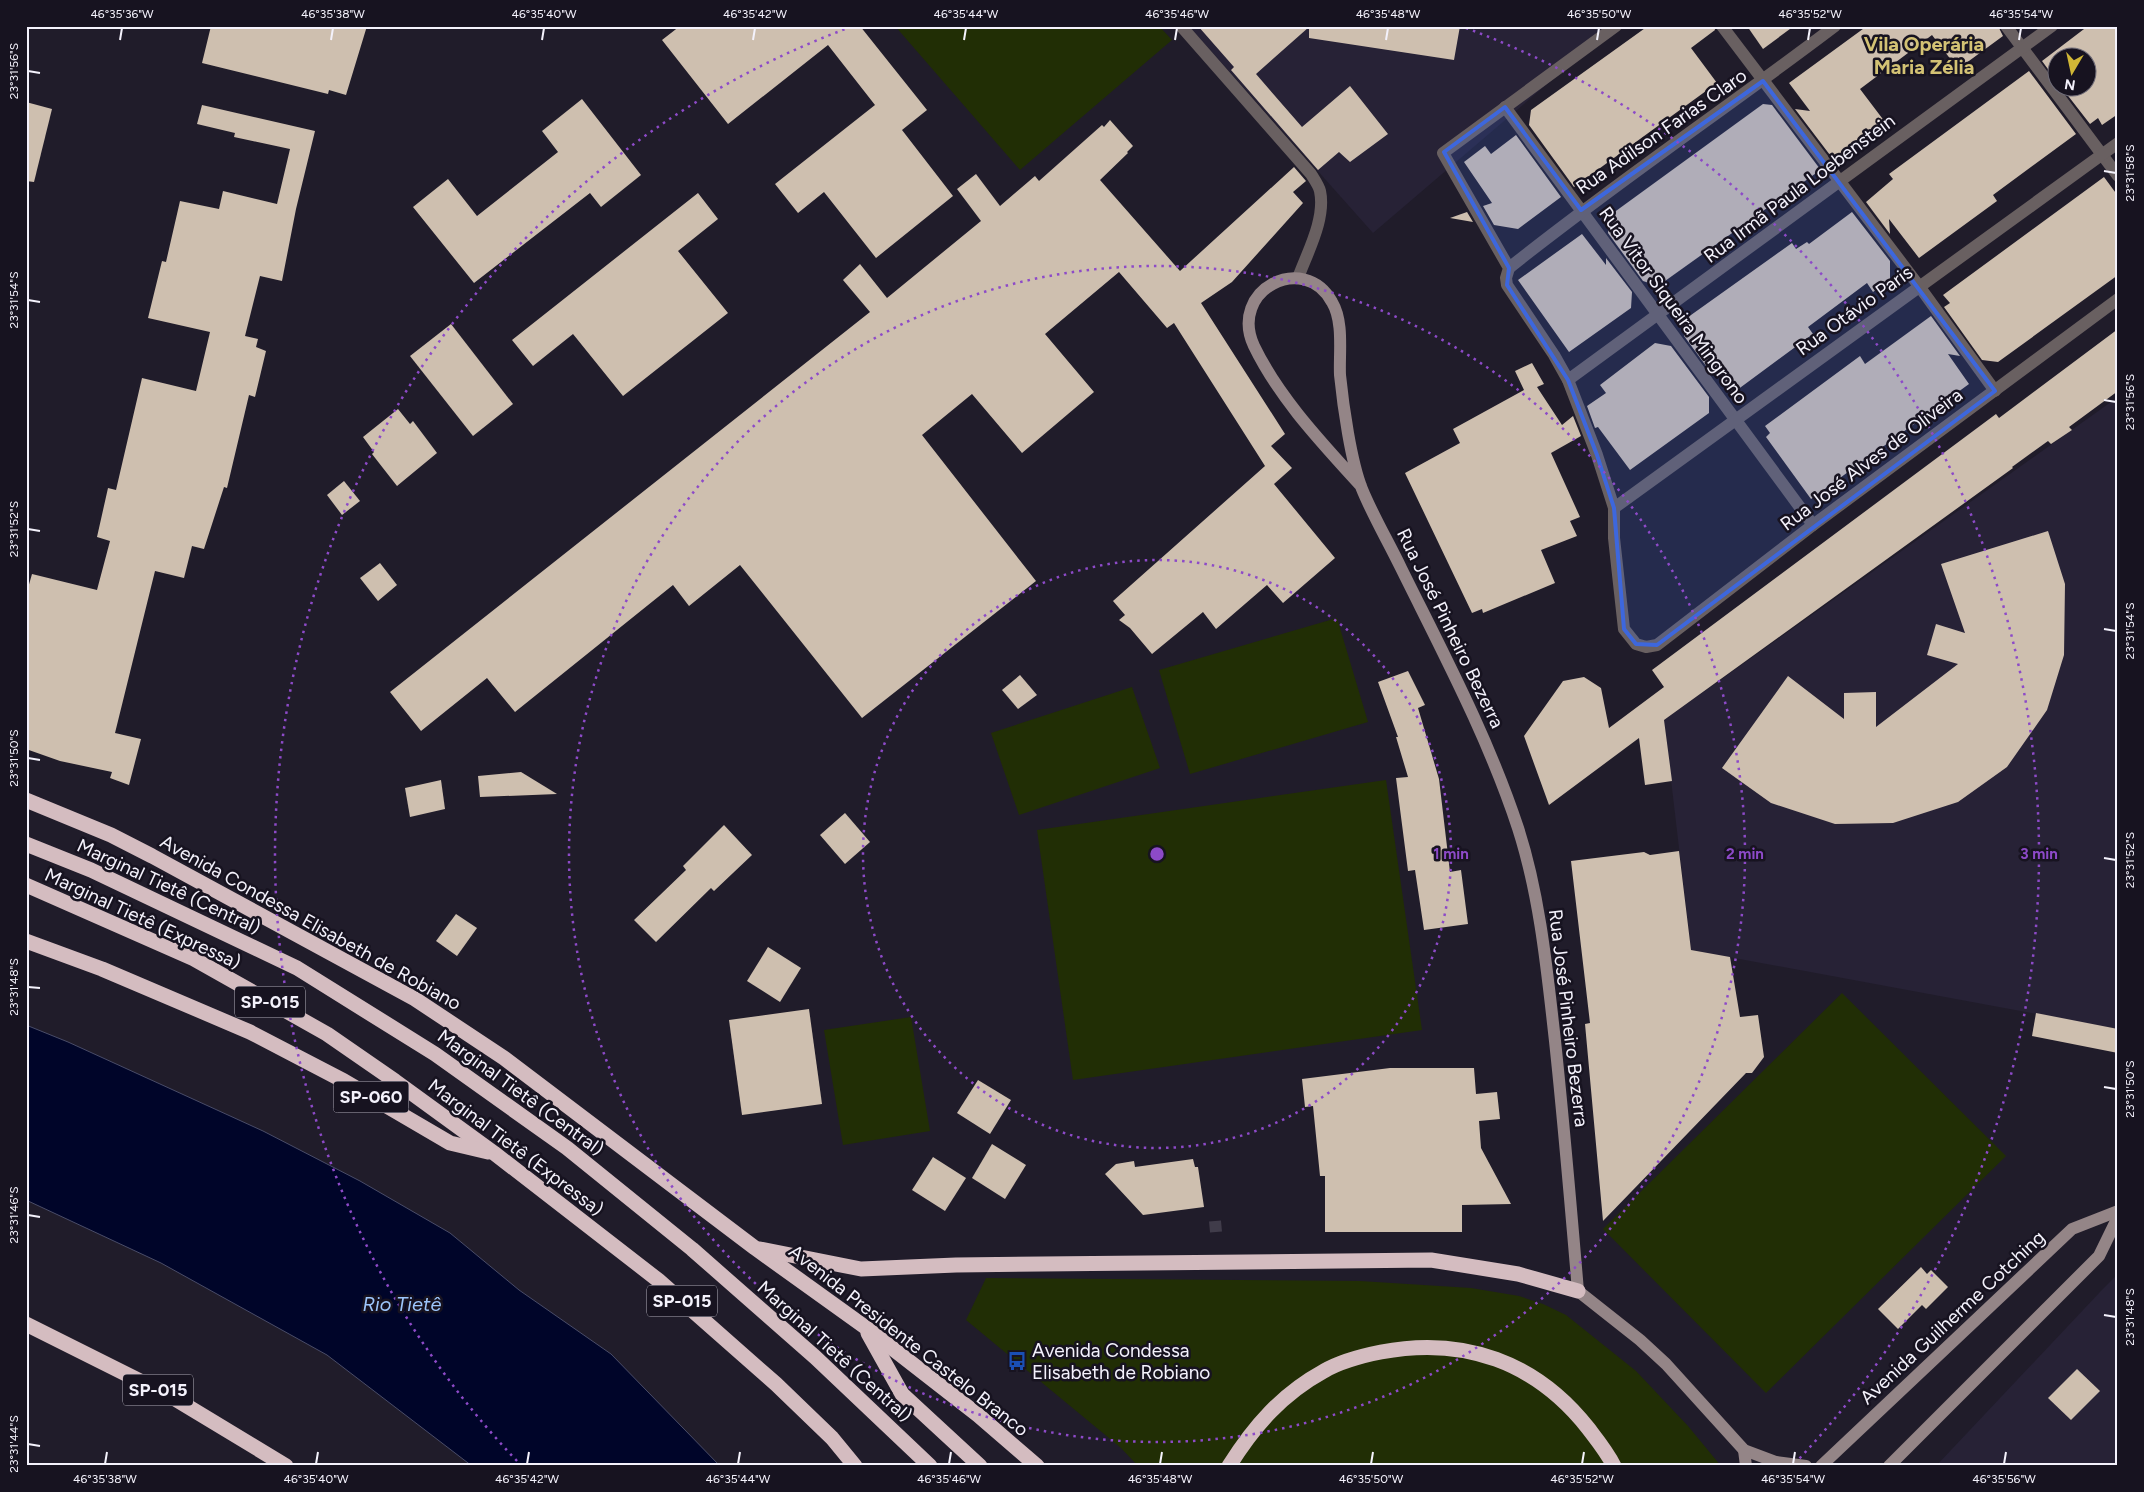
<svg xmlns="http://www.w3.org/2000/svg" width="2144" height="1492" viewBox="0 0 2144 1492" font-family="Figtree,sans-serif">
	<style>
		.built { fill: #272236 }
		.green { fill: #212e05 }
		.water { fill: #000529; stroke: #494c68 }
		.building { fill: #cebfaf }
		.lines { fill: none; stroke-linecap: round; stroke-linejoin: round }
		.street-tunnel { stroke: #403c4a; stroke-width: 12; stroke-dasharray: 12 6; stroke-linecap: butt }
		.street { stroke: #696061; stroke-width: 12 }
		.secondary { stroke: #948587; stroke-width: 12 }
		.highway { stroke: #d4bcc0; stroke-width: 15 }
		.marked { fill: #3d67dd; fill-opacity: 0.2; stroke: #3d67dd; stroke-width: 4; stroke-linejoin: round }
		.ticks { fill: none; stroke: #f4f2fc; stroke-width: 2 }
		.ring { fill: none; stroke: #8d4ac8; stroke-width: 2.5; stroke-dasharray: 2.5 5 }
		.labels { text-anchor: middle; stroke-width: 5; stroke-linejoin: round; paint-order: stroke }
		.shield { fill: #171320; stroke: #b2afba; stroke-width: 1 }
		.shield-label { font-size: 18px; font-weight: bold; fill: #f4f2fc }
		.street-label { font-size: 19px; fill: #f4f2fc; stroke: #171320 }
		.poi-label { font-size: 19px; fill: #f4f2fc; stroke: #171320; text-anchor: start }
		.neighbourhood-label { font-size: 20px; font-weight: bold; fill: #d3c274; stroke: #171320 }
		.water-label { font-size: 20px; font-style: italic; fill: #9dc6fc; stroke: #171320 }
		.centre { fill: #8d4ac8; stroke: #171320; stroke-width: 2.5 }
		.ring-label { font-size: 15px; text-anchor: middle; font-weight: bold; fill: #8d4ac8; stroke: #171320; stroke-width: 5; stroke-linejoin: round; paint-order: stroke }
		.neatline { fill: none; stroke: #f4f2fc; stroke-width: 2 }
		.ticks-label { font-size: 12px; text-anchor: middle; fill: #f4f2fc }
	</style>
	<rect width="100%" height="100%" fill="#201c2a"/>
	<g class="built">
		<polygon points="1189,26 1615,26 1373,233"/>
		<polygon points="2118,397 2118,1029 1691,950 1664,720"/>
		<polygon points="2118,1274 2118,1466 1936,1466 2100,1292"/>
	</g>
	<g class="green">
		<polygon points="895,26 1159,26 1172,40 1020,170"/>
		<polygon points="1337,618 1368,722 1190,774 1159,670"/>
		<polygon points="1132,687 1160,768 1019,815 991,733"/>
		<polygon points="1386,780 1422,1030 1073,1080 1037,830"/>
		<polygon points="1842,993 2006,1156 1766,1393 1603,1229"/>
		<polygon points="911,1017 930,1131 843,1145 824,1030"/>
		<polygon points="986,1278 1360,1281 1471,1288 1519,1296 1543,1304 1566,1315 1636,1371 1688,1426 1721,1466 1138,1466 1121,1448 966,1320"/>
	</g>
	<polygon class="water" points="26,1025 68,1042 263,1131 360,1181 450,1233 519,1290 611,1354 720,1466 472,1466 327,1355 161,1263 26,1200"/>
	<g class="building">
		<polygon points="211,26 367,26 346,95 329,90 328,94 202,63"/>
		<polygon points="680,26 860,26 927,110 902,130 953,196 876,258 824,192 798,213 775,184 875,105 828,45 728,124 662,40"/>
		<polygon points="1198,26 1460,26 1454,60 1309,38 1309,27 1256,74 1302,127 1350,86 1388,134 1350,162 1339,152 1318,170 1231,70 1234,67"/>
		<polygon points="1648,26 1714,26 1715,30 1691,48 1717,83 1574,187 1529,125 1531,110"/>
		<polygon points="1747,26 1794,26 1763,49"/>
		<polygon points="1867,26 1998,26 2003,36 1958,69 1932,35 1860,89 1885,122 1833,159 1795,109 1810,111 1789,83"/>
		<polygon points="2088,26 2118,26 2118,114 2102,125 2098,118 2090,124 2062,88 2086,88 2086,58 2056,58 2056,80 2042,61"/>
		<polygon points="2029,71 2076,134 1993,195 1997,201 1919,258 1889,219 1890,234 1866,202 1893,179 1889,174"/>
		<polygon points="582,99 641,175 601,207 590,193 474,283 413,207 448,179 477,216 558,152 542,131"/>
		<polygon points="26,102 52,109 34,182 26,181"/>
		<polygon points="1763,104 1772,105 1820,169 1819,171 1658,286 1643,281 1608,233 1609,216"/>
		<polygon points="202,105 315,131 296,209 282,281 260,276 245,336 258,339 256,347 266,351 255,397 249,395 227,488 224,487 204,549 192,546 184,578 155,571 115,733 141,739 129,785 110,778 112,772 60,761 26,749 26,595 32,574 97,590 110,541 97,537 108,488 116,490 142,378 196,391 210,332 148,318 162,261 166,262 180,201 219,209 223,191 277,204 290,149 234,137 235,133 197,124"/>
		<polygon points="1110,120 1133,146 1127,152 1128,153 1100,180 1180,271 1294,167 1306,181 1293,192 1303,203 1232,282 1201,303 1285,434 1271,446 1292,468 1274,484 1335,558 1283,603 1267,585 1216,629 1203,612 1152,654 1130,628 1119,620 1125,615 1113,601 1265,466 1174,323 1167,328 1119,272 1045,334 1094,392 1022,453 972,394 922,435 1036,581 862,718 740,565 689,606 673,585 515,712 487,678 421,731 390,692 870,312 843,280 860,264 887,298 981,221 957,189 976,174 1000,206 1035,176 1039,181 1102,125 1104,127"/>
		<polygon points="1516,135 1561,197 1518,229 1494,225 1483,206 1492,203 1464,162 1485,146 1491,154"/>
		<polygon points="2104,177 2118,196 2118,275 1998,362 1982,360 1944,307 1950,303 1943,295"/>
		<polygon points="698,193 718,219 678,251 728,313 623,396 573,334 533,366 512,340"/>
		<polygon points="1467,212 1473,222 1450,218"/>
		<polygon points="1852,212 1890,261 1890,279 1873,292 1867,283 1808,327 1813,334 1733,393 1708,359 1709,370 1684,336 1684,320 1792,243 1796,249 1807,242 1809,244"/>
		<polygon points="1582,234 1606,265 1606,258 1632,292 1631,308 1569,352 1518,280"/>
		<polygon points="1931,316 1960,356 1948,354 1969,384 1811,499 1766,437 1770,433 1765,426 1860,356 1865,364"/>
		<polygon points="451,324 513,404 473,436 410,356"/>
		<polygon points="2118,329 2118,391 2069,427 2072,430 2051,444 2048,441 2012,467 2013,468 1664,720 1672,781 1645,785 1639,738 1549,805 1524,736 1563,681 1584,677 1601,688 1609,728 1664,687 1652,670 1996,414 1999,418"/>
		<polygon points="1655,343 1671,346 1709,397 1709,413 1630,470 1598,427 1595,428 1587,406 1606,393 1600,385"/>
		<polygon points="1532,363 1544,384 1537,387 1562,425 1573,416 1581,436 1551,453 1580,517 1570,521 1577,536 1541,550 1555,583 1483,613 1482,609 1472,613 1405,473 1460,443 1453,429 1524,390 1515,371"/>
		<polygon points="398,409 410,424 413,421 437,453 397,486 372,454 374,452 363,437"/>
		<polygon points="344,481 360,501 342,515 327,495"/>
		<polygon points="2048,531 2065,584 2064,655 2047,710 2007,767 1958,802 1893,823 1835,824 1771,803 1722,768 1788,676 1844,719 1844,693 1876,692 1876,727 1958,664 1927,655 1936,624 1965,633 1941,564"/>
		<polygon points="380,563 397,585 378,601 360,578"/>
		<polygon points="1408,671 1425,705 1418,708 1439,779 1450,872 1461,870 1468,924 1424,930 1415,870 1408,871 1396,778 1408,777 1396,737 1398,737 1378,682"/>
		<polygon points="1020,675 1037,695 1018,709 1002,690"/>
		<polygon points="521,772 557,794 480,797 478,776"/>
		<polygon points="441,780 445,809 410,817 405,788"/>
		<polygon points="845,813 870,842 845,864 820,835"/>
		<polygon points="724,825 752,855 714,891 711,888 656,942 634,920 686,870 683,866"/>
		<polygon points="1679,851 1691,950 1730,957 1740,1017 1758,1015 1764,1057 1752,1073 1746,1073 1603,1221 1585,1024 1590,1023 1571,861 1644,852 1650,855"/>
		<polygon points="456,914 477,928 457,956 436,941"/>
		<polygon points="768,947 801,968 780,1002 747,981"/>
		<polygon points="809,1009 822,1104 742,1115 729,1020"/>
		<polygon points="2036,1013 2118,1029 2118,1053 2032,1036"/>
		<polygon points="1390,1068 1474,1068 1476,1094 1497,1092 1500,1119 1479,1121 1481,1148 1511,1204 1462,1205 1462,1232 1325,1232 1325,1176 1320,1176 1313,1106 1305,1107 1302,1079"/>
		<polygon points="978,1080 1011,1100 990,1134 957,1113"/>
		<polygon points="992,1144 1026,1165 1005,1199 972,1178"/>
		<polygon points="933,1157 966,1178 945,1211 912,1190"/>
		<polygon points="1193,1159 1195,1167 1198,1167 1204,1207 1143,1215 1105,1174 1116,1164 1134,1161 1135,1167"/>
		<polygon points="1921,1267 1927,1274 1931,1270 1948,1287 1926,1309 1922,1305 1898,1329 1878,1309"/>
		<polygon points="2077,1369 2100,1391 2071,1420 2048,1398"/>
	</g>
	<g class="lines">
		<polyline class="street-tunnel" points="1215,1221 1216,1232"/>
		<g class="street">
			<path d="M1181 26 1311 174C1314 179 1319 186 1320 191 1326 219 1307 253 1298 278"/>
			<polyline points="1616,26 1443,153 1509,268 1506,278 1507,285 1554,355 1568,380 1597,455 1614,508 1614,538 1624,629 1636,644 1646,647 1657,645 1813,525 2118,299"/>
			<polyline points="1722,26 1919,286 1995,391"/>
			<polyline points="2006,26 2118,176"/>
			<polyline points="1505,107 1813,525"/>
			<path d="M1509 268C1615 183 1727 108 1835 26"/>
			<polyline points="1568,380 2052,26"/>
			<polyline points="1614,508 2118,143"/>
		</g>
		<g class="secondary">
			<path d="M1361 486C1322 443 1279 398 1254 346 1228 290 1304 251 1332 302 1344 322 1339 353 1340 375 1343 405 1351 462 1362 489 1373 516 1388 541 1401 568 1443 653 1488 737 1518 828 1540 896 1547 970 1555 1041 1564 1125 1571 1208 1578 1291L1640 1340 1666 1364 1744 1450 1776 1462 1806 1466"/>
			<polyline points="1744,1450 1746,1466"/>
			<polyline points="1821,1466 2072,1229 2118,1211"/>
			<polyline points="1889,1466 2099,1256 2118,1217"/>
		</g>
		<g class="highway">
			<polyline points="26,800 111,835 152,856 415,999 504,1058 755,1248 865,1327 978,1415 1037,1466"/>
			<polyline points="26,844 91,870 297,968 435,1054 567,1148 692,1249 815,1357 930,1466"/>
			<polyline points="26,885 194,959 327,1034 395,1081 494,1153 658,1280 776,1384 832,1438 855,1466"/>
			<polyline points="26,941 102,969 250,1032 344,1081 450,1143 488,1152"/>
			<polyline points="760,1249 861,1269 956,1265 1431,1260 1518,1274 1578,1291"/>
			<polyline points="26,1324 172,1397 286,1466"/>
			<polyline points="868,1333 902,1394 980,1466"/>
			<path d="M1229 1466C1254 1426 1282 1394 1324 1371 1341 1361 1361 1356 1381 1352 1464 1336 1536 1362 1588 1428 1598 1441 1607 1452 1614 1466"/>
		</g>
	</g>
	<path class="marked" d="M1763 81 1995 391 1657 645 1636 644 1624 629 1614 508 1597 455 1568 380 1507 285 1509 268 1444 152 1505 107 1581 210Z"/>
	<path class="ticks" d="M120 40 122 28M331 40 333 28M542 40 544 28M753 40 755 28M964 40 966 28M1175 40 1177 28M1386 40 1388 28M1597 40 1599 28M1808 40 1810 28M2019 40 2021 28M28 71 40 73M2104 171 2116 173M28 300 40 302M2104 400 2116 402M28 529 40 531M2104 629 2116 631M28 758 40 760M2104 858 2116 860M28 987 40 988M2104 1087 2116 1089M28 1215 40 1217M2104 1315 2116 1317M28 1444 40 1446M105 1464 107 1452M316 1464 318 1452M527 1464 529 1452M738 1464 740 1452M949 1464 951 1452M1160 1464 1162 1452M1371 1464 1373 1452M1582 1464 1584 1452M1793 1464 1795 1452M2004 1464 2006 1452"/>
	<g class="ring">
		<circle cx="1157" cy="854" r="294"/>
		<circle cx="1157" cy="854" r="588"/>
		<path d="M517 1461A882 882 0 0 1 848 28M1466 28A882 882 0 0 1 1797 1461"/>
	</g>
	<defs>
		<g id="bus-bare" transform="scale(1.5)"><path d="M-5-6H5V4H4V6H2V4H-2V6H-4V4H-5ZM-3.5-4V0h7V-4ZM-3.5 1.2v1.5H-2V1.2ZM2 1.2v1.5H3.5V1.2Z" fill="#1a4fb4" stroke="#171320" stroke-width="2.5" paint-order="stroke"/></g>
	</defs>
	<g fill-rule="evenodd">
		<use href="#bus-bare" x="1017" y="1361"/>
	</g>
	<g class="labels">
		<g class="shield">
			<rect x="235" y="986.5" width="70" height="31" rx="4"/>
			<rect x="333.5" y="1081.5" width="75" height="31" rx="4"/>
			<rect x="647" y="1285.5" width="70" height="31" rx="4"/>
			<rect x="123" y="1374.5" width="70" height="31" rx="4"/>
		</g>
		<g class="shield-label">
			<text x="270" y="1008">SP-015</text>
			<text x="371" y="1103">SP-060</text>
			<text x="682" y="1307">SP-015</text>
			<text x="158" y="1396">SP-015</text>
		</g>
		<g class="street-label">
			<text transform="translate(1661 131) rotate(-35)" y="7">Rua Adilson Farias Claro</text>
			<text transform="translate(1799 188) rotate(-37)" y="7">Rua Irmã Paula Loebenstein</text>
			<text transform="translate(1674 305) rotate(54)" y="7">Rua Vitor Siqueira Mingrono</text>
			<text transform="translate(1854 310) rotate(-36)" y="7">Rua Otávio Paris</text>
			<text transform="translate(1871 459) rotate(-37)" y="7">Rua José Alves de Oliveira</text>
			<text transform="translate(1451 628) rotate(64)" y="7">Rua José Pinheiro Bezerra</text>
			<text transform="translate(169 886) rotate(25)" y="7">Marginal Tietê (Central)</text>
			<text transform="translate(143 918) rotate(25)" y="7">Marginal Tietê (Expressa)</text>
			<text transform="translate(311 922) rotate(29)" y="7">Avenida Condessa Elisabeth de Robiano</text>
			<text transform="translate(1569 1018) rotate(83)" y="7">Rua José Pinheiro Bezerra</text>
			<text transform="translate(521 1092) rotate(36)" y="7">Marginal Tietê (Central)</text>
			<text transform="translate(516 1147) rotate(37)" y="7">Marginal Tietê (Expressa)</text>
			<text transform="translate(1952 1317) rotate(-43)" y="7">Avenida Guilherme Cotching</text>
			<text transform="translate(909 1340) rotate(38)" y="7">Avenida Presidente Castelo Branco</text>
			<text transform="translate(835 1351) rotate(42)" y="7">Marginal Tietê (Central)</text>
		</g>
		<g class="poi-label">
			<text x="1032" y="1357">Avenida Condessa<tspan x="1032" dy="22">Elisabeth de Robiano</tspan></text>
		</g>
		<g class="neighbourhood-label">
			<text x="1924" y="51">Vila Operária<tspan x="1924" dy="23">Maria Zélia</tspan></text>
		</g>
		<g class="water-label">
			<text x="402" y="1311">Rio Tietê</text>
		</g>
	</g>
	<circle cx="1157" cy="854" r="8" class="centre"/>
	<g class="ring-label">
		<text x="1451" y="859">1 min</text>
		<text x="1745" y="859">2 min</text>
		<text x="2039" y="859">3 min</text>
	</g>
	<rect width="2144" height="1492" fill="none" stroke="#171320" stroke-width="55"/>
	<g transform="translate(2072 72) rotate(189)"><circle r="24" fill="#171320" stroke="#6f6c78"/>
	<path d="M0-4L9 19L0 12L-9 19Z" fill="#d1b736"/>
	<text y="-8" font-size="14" font-weight="bold" text-anchor="middle" fill="#f4f2fc">N</text>
	</g>
	<rect x="28" y="28" width="2088" height="1436" class="neatline"/>
	<g class="ticks-label">
		<text x="122" y="18">46°35'36"W</text>
		<text x="333" y="18">46°35'38"W</text>
		<text x="544" y="18">46°35'40"W</text>
		<text x="755" y="18">46°35'42"W</text>
		<text x="966" y="18">46°35'44"W</text>
		<text x="1177" y="18">46°35'46"W</text>
		<text x="1388" y="18">46°35'48"W</text>
		<text x="1599" y="18">46°35'50"W</text>
		<text x="1810" y="18">46°35'52"W</text>
		<text x="2021" y="18">46°35'54"W</text>
		<text transform="translate(14 71) rotate(-90)" y="4">23°31'56"S</text>
		<text transform="translate(2130 173) rotate(-90)" y="4">23°31'58"S</text>
		<text transform="translate(14 300) rotate(-90)" y="4">23°31'54"S</text>
		<text transform="translate(2130 402) rotate(-90)" y="4">23°31'56"S</text>
		<text transform="translate(14 529) rotate(-90)" y="4">23°31'52"S</text>
		<text transform="translate(2130 631) rotate(-90)" y="4">23°31'54"S</text>
		<text transform="translate(14 758) rotate(-90)" y="4">23°31'50"S</text>
		<text transform="translate(2130 860) rotate(-90)" y="4">23°31'52"S</text>
		<text transform="translate(14 987) rotate(-90)" y="4">23°31'48"S</text>
		<text transform="translate(2130 1089) rotate(-90)" y="4">23°31'50"S</text>
		<text transform="translate(14 1215) rotate(-90)" y="4">23°31'46"S</text>
		<text transform="translate(2130 1317) rotate(-90)" y="4">23°31'48"S</text>
		<text transform="translate(14 1444) rotate(-90)" y="4">23°31'44"S</text>
		<text x="105" y="1483">46°35'38"W</text>
		<text x="316" y="1483">46°35'40"W</text>
		<text x="527" y="1483">46°35'42"W</text>
		<text x="738" y="1483">46°35'44"W</text>
		<text x="949" y="1483">46°35'46"W</text>
		<text x="1160" y="1483">46°35'48"W</text>
		<text x="1371" y="1483">46°35'50"W</text>
		<text x="1582" y="1483">46°35'52"W</text>
		<text x="1793" y="1483">46°35'54"W</text>
		<text x="2004" y="1483">46°35'56"W</text>
	</g>
</svg>
